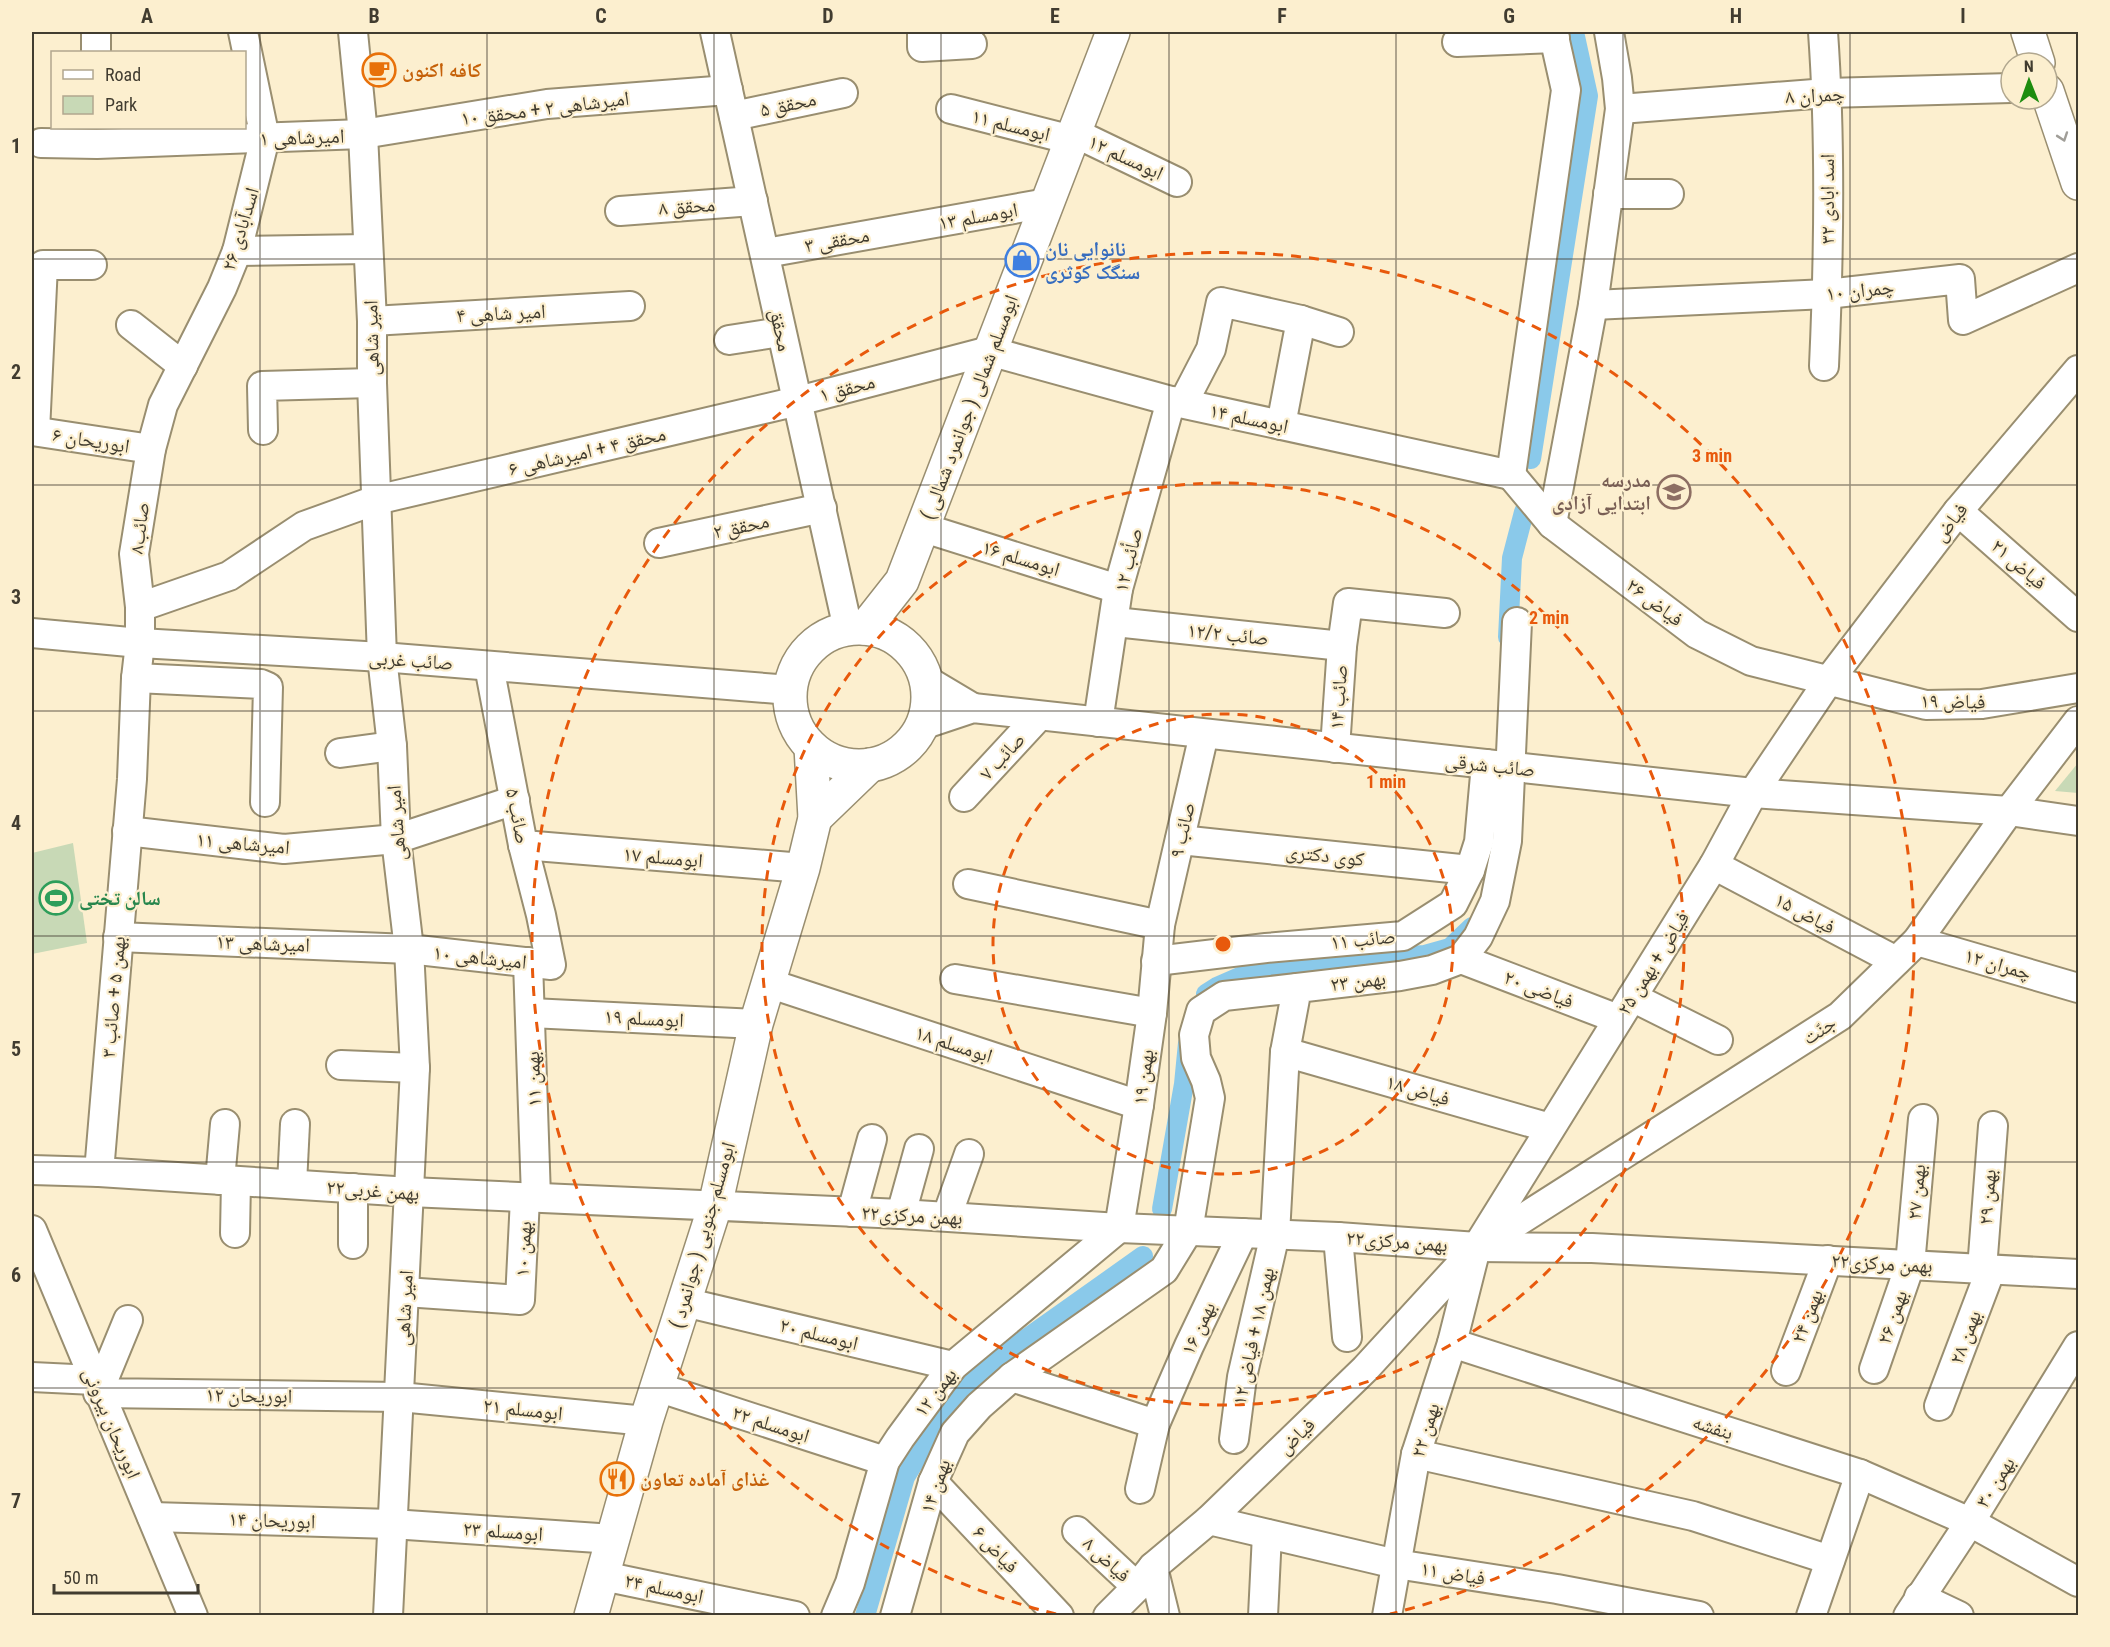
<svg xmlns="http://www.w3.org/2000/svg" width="2110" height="1647" viewBox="0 0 2110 1647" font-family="'Roboto Condensed','Noto Naskh Arabic',sans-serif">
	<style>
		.green { fill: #c8d9b6 }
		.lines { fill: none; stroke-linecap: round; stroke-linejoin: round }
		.canal { stroke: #8ac9ea; stroke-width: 20 }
		.minor-casing { stroke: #998e70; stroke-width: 32 }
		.major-casing { stroke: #998e70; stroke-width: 36 }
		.minor { stroke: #fff; stroke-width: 28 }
		.major { stroke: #fff; stroke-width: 33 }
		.oneway { stroke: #a09e98 }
		.grid { fill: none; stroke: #413c30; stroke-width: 1.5; stroke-opacity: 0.55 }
		.ring { fill: none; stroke: #e8590c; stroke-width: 3; stroke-dasharray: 10 8 }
		.labels { text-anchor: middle; stroke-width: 4.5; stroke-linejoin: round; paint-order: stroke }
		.food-label { font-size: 20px; font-weight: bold; fill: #c56008; stroke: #fcefcf; text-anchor: start }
		.street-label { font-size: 20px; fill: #413c30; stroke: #fcefcf }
		.shop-label { font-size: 20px; font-weight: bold; fill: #366cbe; stroke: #fcefcf; text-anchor: start }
		.education-label { font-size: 20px; font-weight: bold; fill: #785e54; stroke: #fcefcf; text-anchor: end }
		.leisure-label { font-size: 20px; font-weight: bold; fill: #27864d; stroke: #fcefcf; text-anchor: start }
		.centre { fill: #e8590c; stroke: #fcefcf; stroke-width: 3 }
		.ring-label { font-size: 18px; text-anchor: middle; font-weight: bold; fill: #e8590c; stroke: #fcefcf; stroke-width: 4.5; stroke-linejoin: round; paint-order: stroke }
		.neatline { fill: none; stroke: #413c30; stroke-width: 2 }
		.grid-label { font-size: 20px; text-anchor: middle; font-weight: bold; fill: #413c30 }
	</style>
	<rect width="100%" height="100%" fill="#fcefcf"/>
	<g class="green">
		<polygon points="2078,763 2078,793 2055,791"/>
		<polygon points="73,843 87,943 32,954 32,853"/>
	</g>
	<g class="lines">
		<g class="canal">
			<polyline points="1531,459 1588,96 1574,32"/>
			<polyline points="1508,637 1512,558 1524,512"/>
			<polyline points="1206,994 1217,987 1265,966 1425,955 1450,948 1472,927"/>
			<polyline points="1162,1209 1184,1084 1188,1043"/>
			<polyline points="865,1616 905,1477 955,1394 992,1363 1143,1256"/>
		</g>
		<g class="minor-casing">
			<g id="minor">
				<polyline points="96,32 96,52"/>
				<polyline points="353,32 363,134 372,321 372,383 382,657 392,746 396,839 409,949 415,1068 388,1616"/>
				<polyline points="715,32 848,629"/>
				<polyline points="922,32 922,47 972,44"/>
				<path d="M1823 32C1831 143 1829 255 1824 366"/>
				<polyline points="1457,42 1555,38"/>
				<polyline points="951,109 1072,140"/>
				<polyline points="1620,109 1827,93 2011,88"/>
				<polyline points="734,116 843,93"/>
				<polyline points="1075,133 1177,182"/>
				<polyline points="41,143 97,144 363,134 547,104 728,90"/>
				<polyline points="1608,194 1669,194"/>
				<polyline points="620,211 753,201"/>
				<polyline points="237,251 368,249"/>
				<polyline points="766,253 1047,203"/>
				<polyline points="1593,305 1827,294 1960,279 1963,320 2078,268"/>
				<polyline points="372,321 630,306"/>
				<polyline points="131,325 183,366"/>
				<polyline points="729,340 781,332"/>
				<polyline points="1183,403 1211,349 1221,302 1301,320 1339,332"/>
				<polyline points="1281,425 1301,320"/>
				<polyline points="263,430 262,386 372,383"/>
				<polyline points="32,431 151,449"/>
				<polyline points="35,431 43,265 92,265"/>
				<polyline points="1511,475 1552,524 1697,634 1751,661 1926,705 1982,704 2078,688"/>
				<polyline points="1511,475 1566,90 1553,32"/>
				<polyline points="1958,511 2078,617"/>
				<polyline points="1552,524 1593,305 1620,109 1617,78 1609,32"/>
				<polyline points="924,528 1118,589"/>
				<polyline points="659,543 822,508"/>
				<polyline points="140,607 229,576 304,526 376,500 798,401 989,351 1171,401 1511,475"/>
				<polyline points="1115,622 1342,646"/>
				<polyline points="32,633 140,643 382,657 790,690"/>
				<polyline points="136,678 261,684 268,687 265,802"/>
				<polyline points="926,680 973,708"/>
				<polyline points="1098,722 1118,589 1171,401"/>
				<polyline points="922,725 973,708 1753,793 2009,811 2078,821"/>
				<polyline points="1335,748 1342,646 1348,603 1445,613"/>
				<polyline points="340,753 392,746"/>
				<polyline points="964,797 1039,716"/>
				<polyline points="127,831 284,849 396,839 515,800"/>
				<polyline points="1180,840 1470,870"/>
				<polyline points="523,845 803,868"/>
				<polyline points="1714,865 1896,961"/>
				<polyline points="968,884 1160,925"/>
				<polyline points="118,937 409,949 551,965 541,915 523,845 489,666"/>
				<polyline points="1917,941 2078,988"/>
				<polyline points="1461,959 1618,1019"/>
				<polyline points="1156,961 1266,948 1403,936 1453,904 1470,870 1479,842 1486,764"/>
				<polyline points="528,962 536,1197"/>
				<polyline points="955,979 1152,1013"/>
				<polyline points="768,983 1139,1105"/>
				<polyline points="1632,997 1718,1040"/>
				<polyline points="531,1013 756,1024"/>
				<polyline points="1285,1052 1550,1128"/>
				<polyline points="341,1065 415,1068"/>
				<polyline points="32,1170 99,1172 410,1192 901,1214 1119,1228 1338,1237 1477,1247 1592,1248 2078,1274"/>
				<polyline points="99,1172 132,779 136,678 140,643 140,607 134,554 151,449 163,405 222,288 237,251 265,138 243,32"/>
				<polyline points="220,1180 225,1124"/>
				<polyline points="292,1184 295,1124"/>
				<polyline points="353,1188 353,1244"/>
				<polyline points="852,1212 872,1139"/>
				<polyline points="901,1214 919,1149"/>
				<polyline points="947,1216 969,1154"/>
				<polyline points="1119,1228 1139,1105 1152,1013 1160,925 1204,734"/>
				<polyline points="32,1230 193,1616"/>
				<polyline points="235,1233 236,1181"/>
				<polyline points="1338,1237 1347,1337"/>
				<polyline points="1481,1245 1840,1016 1917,941 2009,811 2078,721"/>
				<polyline points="1982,1269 1993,1126"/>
				<polyline points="405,1292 520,1300 525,1198"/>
				<polyline points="684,1302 953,1366"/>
				<polyline points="128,1320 98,1393 400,1397 646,1421"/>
				<polyline points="1452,1343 1860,1474 1970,1522 2078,1582"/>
				<polyline points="1874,1369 1910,1265 1923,1119"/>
				<polyline points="1786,1371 1828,1260"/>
				<polyline points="32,1377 94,1380"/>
				<polyline points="1012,1377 1155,1424"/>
				<polyline points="657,1387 885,1461"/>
				<polyline points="1939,1406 1991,1269"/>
				<polyline points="1234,1439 1242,1377 1275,1234 1285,1052 1297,988 1400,976 1432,970 1461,959 1478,937 1495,901 1507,841 1517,622"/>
				<polyline points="1416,1454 1693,1516 1830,1560"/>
				<polyline points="933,1482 1059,1616"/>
				<polyline points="1140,1489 1155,1424 1189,1346 1243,1233"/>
				<polyline points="152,1517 392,1524 613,1539"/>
				<polyline points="1209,1520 1396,1564 1557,1589 1699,1616"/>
				<polyline points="1077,1531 1137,1587"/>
				<polyline points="1153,1567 1165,1616"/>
				<polyline points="603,1576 795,1616"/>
				<polyline points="1919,1597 1959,1616"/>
				<polyline points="836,1616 850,1583 885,1461 900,1438 953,1366 1119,1228"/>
				<polyline points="895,1616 933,1482 955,1433 979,1406 1012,1377 1164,1270 1188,1231 1210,1098 1206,1081 1196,1058 1194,1035 1201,1011 1224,996 1297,988"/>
				<polyline points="1108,1616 1137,1587 1153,1567 1209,1520 1365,1369 1477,1247 1714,865 1753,793 1829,680 1958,511 2078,370"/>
				<polyline points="1263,1616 1267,1534"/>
				<polyline points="1387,1616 1416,1454 1452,1343 1475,1252"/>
				<polyline points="1811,1616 1860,1474"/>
				<polyline points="1908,1616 1970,1522 2078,1346"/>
			</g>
		</g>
		<g class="major-casing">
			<g id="major">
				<polyline points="2028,32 2038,63"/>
				<polyline points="2047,91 2078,183"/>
				<polyline points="865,628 902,581 1113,32"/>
				<circle cx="859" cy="697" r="69"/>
				<polyline points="815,818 870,765"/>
				<polyline points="591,1616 646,1421 715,1206 756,1024 803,868 815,818 811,747"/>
			</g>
		</g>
		<use href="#minor" class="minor"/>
		<use href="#major" class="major"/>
	</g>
	<defs><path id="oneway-chevron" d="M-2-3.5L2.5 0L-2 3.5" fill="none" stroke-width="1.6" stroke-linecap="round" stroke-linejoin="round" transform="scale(1.5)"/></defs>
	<use class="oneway" href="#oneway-chevron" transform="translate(2063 137) rotate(71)"/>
	<path class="grid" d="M260 32V1616M487 32V1616M714 32V1616M941 32V1616M1169 32V1616M1396 32V1616M1623 32V1616M1850 32V1616M32 259H2078M32 485H2078M32 711H2078M32 936H2078M32 1162H2078M32 1388H2078"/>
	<g class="ring">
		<circle cx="1223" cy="944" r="230"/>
		<circle cx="1223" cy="944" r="461"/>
		<path d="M1056 1614A691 691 0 1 1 1390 1614"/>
	</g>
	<defs>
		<g id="cafe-ring" transform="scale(1.725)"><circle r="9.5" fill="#fcefcf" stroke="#e8710a" stroke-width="1.5"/><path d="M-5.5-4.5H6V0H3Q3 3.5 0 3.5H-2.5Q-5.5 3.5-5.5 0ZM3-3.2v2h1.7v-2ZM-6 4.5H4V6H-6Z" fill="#e8710a"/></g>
		<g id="shop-ring" transform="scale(1.725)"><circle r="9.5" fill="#fcefcf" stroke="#3f7fe0" stroke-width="1.5"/><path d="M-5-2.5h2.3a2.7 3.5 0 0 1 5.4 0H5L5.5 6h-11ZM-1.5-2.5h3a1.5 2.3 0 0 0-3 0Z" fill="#3f7fe0"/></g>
		<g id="school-ring" transform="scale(1.725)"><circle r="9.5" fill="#fcefcf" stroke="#8d6e63" stroke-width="1.5"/><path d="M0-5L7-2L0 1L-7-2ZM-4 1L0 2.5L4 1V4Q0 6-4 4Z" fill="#8d6e63"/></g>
		<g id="stadium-ring" transform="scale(1.725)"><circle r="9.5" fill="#fcefcf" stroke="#2e9e5b" stroke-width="1.5"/><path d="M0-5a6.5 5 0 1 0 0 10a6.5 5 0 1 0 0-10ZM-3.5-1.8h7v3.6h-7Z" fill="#2e9e5b"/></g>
		<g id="restaurant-ring" transform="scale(1.725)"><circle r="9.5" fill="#fcefcf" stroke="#e8710a" stroke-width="1.5"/><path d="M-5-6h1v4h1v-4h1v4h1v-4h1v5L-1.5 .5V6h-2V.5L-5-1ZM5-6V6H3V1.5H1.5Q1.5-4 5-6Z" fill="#e8710a"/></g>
	</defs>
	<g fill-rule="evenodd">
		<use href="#cafe-ring" x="379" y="70"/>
		<use href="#shop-ring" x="1022" y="260"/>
		<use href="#school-ring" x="1674" y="492"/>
		<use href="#stadium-ring" x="56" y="898"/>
		<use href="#restaurant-ring" x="617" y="1479"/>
	</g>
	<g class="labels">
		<g class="food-label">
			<text x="402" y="77">کافه اکنون</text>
			<text x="640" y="1486">غذای آماده تعاون</text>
		</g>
		<g class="street-label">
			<text transform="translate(1815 95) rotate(-3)" y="7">چمران ۸</text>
			<text transform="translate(788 104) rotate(-12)" y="7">محقق ۵</text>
			<text transform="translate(545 108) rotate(-7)" y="7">امیرشاهی ۲ + محقق ۱۰</text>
			<text transform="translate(1011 125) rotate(14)" y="7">ابومسلم ۱۱</text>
			<text transform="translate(302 137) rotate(-2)" y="7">امیرشاهی ۱</text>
			<text transform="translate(1126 157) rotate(25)" y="7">ابومسلم ۱۲</text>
			<text transform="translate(1827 199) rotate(-90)" y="7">اسد ابادی ۳۲</text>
			<text transform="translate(687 206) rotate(-4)" y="7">محقق ۸</text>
			<text transform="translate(978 216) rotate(-10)" y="7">ابومسلم ۱۳</text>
			<text transform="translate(240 229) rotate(-73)" y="7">اسدآبادی ۲۶</text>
			<text transform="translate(837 240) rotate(-10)" y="7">محققی ۳</text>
			<text transform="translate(1860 290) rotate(-6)" y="7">چمران ۱۰</text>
			<text transform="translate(501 313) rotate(-3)" y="7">امیر شاهی ۴</text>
			<text transform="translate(781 330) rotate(78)" y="7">محقق</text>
			<text transform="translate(371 338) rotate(-91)" y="7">امیر شاهی</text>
			<text transform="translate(847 388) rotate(-15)" y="7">محقق ۱</text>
			<text transform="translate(969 407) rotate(-69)" y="7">ابومسلم شمالی ( جوانمرد شمالی )</text>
			<text transform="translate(1249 418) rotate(12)" y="7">ابومسلم ۱۴</text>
			<text transform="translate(91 440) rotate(9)" y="7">ابوریحان ۶</text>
			<text transform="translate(587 451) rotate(-13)" y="7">محقق ۴ + امیرشاهی ۶</text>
			<text transform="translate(1950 522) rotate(-52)" y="7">فیاض</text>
			<text transform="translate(741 526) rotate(-12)" y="7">محقق ۲</text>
			<text transform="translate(139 528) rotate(-83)" y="7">صائب۸</text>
			<text transform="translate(1021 558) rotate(17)" y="7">ابومسلم ۱۶</text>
			<text transform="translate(1128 560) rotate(-76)" y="7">صأئب ۱۲</text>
			<text transform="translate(2019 564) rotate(41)" y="7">فیاض ۲۱</text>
			<text transform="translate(1655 602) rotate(37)" y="7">فیاض ۲۶</text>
			<text transform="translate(1228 634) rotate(6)" y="7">صائب ۱۲/۲</text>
			<text transform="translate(411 660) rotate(4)" y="7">صائب غربی</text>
			<text transform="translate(1338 697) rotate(-86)" y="7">صائب ۱۴</text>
			<text transform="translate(1953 701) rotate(1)" y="7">فیاض ۱۹</text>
			<text transform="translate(1002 756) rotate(-47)" y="7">صائب ۷</text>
			<text transform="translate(1490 765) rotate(6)" y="7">صائب شرقی</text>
			<text transform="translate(518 816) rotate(79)" y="7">صائب ۵</text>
			<text transform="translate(396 823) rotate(-94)" y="7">امیر شاهی</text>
			<text transform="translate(1182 830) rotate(-77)" y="7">صائب ۹</text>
			<text transform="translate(243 843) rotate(5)" y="7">امیرشاهی ۱۱</text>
			<text transform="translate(1325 855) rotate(6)" y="7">کوی دکتری</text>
			<text transform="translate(663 857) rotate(5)" y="7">ابومسلم ۱۷</text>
			<text transform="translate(1805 913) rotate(28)" y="7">فیاض ۱۵</text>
			<text transform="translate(1363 939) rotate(-6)" y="7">صائب ۱۱</text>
			<text transform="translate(263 943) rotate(2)" y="7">امیرشاهی ۱۳</text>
			<text transform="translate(480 957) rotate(6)" y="7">امیرشاهی ۱۰</text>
			<text transform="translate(1653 963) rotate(-58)" y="7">فیاض + بهمن ۲۵</text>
			<text transform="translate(1998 964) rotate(16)" y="7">چمران ۱۲</text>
			<text transform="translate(1358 981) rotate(-7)" y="7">بهمن ۲۳</text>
			<text transform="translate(1539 989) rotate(21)" y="7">فیاضی ۲۰</text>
			<text transform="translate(113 997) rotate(-85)" y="7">بهمن ۵ + صائب ۳</text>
			<text transform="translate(644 1018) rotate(3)" y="7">ابومسلم ۱۹</text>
			<text transform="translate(1819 1030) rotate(-33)" y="7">جنّت</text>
			<text transform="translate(954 1044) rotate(18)" y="7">ابومسلم ۱۸</text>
			<text transform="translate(1143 1077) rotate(-82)" y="7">بهمن ۱۹</text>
			<text transform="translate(533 1079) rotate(-92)" y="7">بهمن ۱۱</text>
			<text transform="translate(1418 1090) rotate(16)" y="7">فیاض ۱۸</text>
			<text transform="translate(373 1190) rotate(4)" y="7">۲۲بهمن غربی</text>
			<text transform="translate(1916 1192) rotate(-85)" y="7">بهمن ۲۷</text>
			<text transform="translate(1987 1197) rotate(-86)" y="7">بهمن ۲۹</text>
			<text transform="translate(912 1215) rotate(3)" y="7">۲۲بهمن مرکزی</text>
			<text transform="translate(702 1235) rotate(-74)" y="7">ابومسلم جنوبی ( جوانمرد )</text>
			<text transform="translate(1397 1241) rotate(4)" y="7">۲۲بهمن مرکزی</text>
			<text transform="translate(523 1249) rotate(-87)" y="7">بهمن ۱۰</text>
			<text transform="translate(1882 1263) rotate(3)" y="7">۲۲بهمن مرکزی</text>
			<text transform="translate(404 1308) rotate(-87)" y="7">امیر شاهی</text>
			<text transform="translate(1807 1316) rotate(-69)" y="7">بهمن ۲۴</text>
			<text transform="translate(1892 1317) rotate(-71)" y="7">بهمن ۲۶</text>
			<text transform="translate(1198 1328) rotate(-65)" y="7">بهمن ۱۶</text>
			<text transform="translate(819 1334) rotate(14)" y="7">ابومسلم ۲۰</text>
			<text transform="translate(1253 1336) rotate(-78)" y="7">بهمن ۱۸ + فیاض ۱۲</text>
			<text transform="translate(1965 1337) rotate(-69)" y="7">بهمن ۲۸</text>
			<text transform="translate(935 1392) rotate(-52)" y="7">بهمن ۱۲</text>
			<text transform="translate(249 1395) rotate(1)" y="7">ابوریحان ۱۲</text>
			<text transform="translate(523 1409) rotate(6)" y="7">ابومسلم ۲۱</text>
			<text transform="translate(112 1423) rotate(67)" y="7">ابوریحان بیرونی</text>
			<text transform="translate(771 1424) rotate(18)" y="7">ابومسلم ۲۲</text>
			<text transform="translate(1713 1427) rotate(18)" y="7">بنفشه</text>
			<text transform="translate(1425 1430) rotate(-73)" y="7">بهمن ۲۲</text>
			<text transform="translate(1296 1436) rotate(-44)" y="7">فیاض</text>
			<text transform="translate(1995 1482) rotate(-58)" y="7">بهمن ۳۰</text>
			<text transform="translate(935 1486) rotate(-71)" y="7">بهمن ۱۴</text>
			<text transform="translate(272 1520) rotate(2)" y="7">ابوریحان ۱۴</text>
			<text transform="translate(503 1531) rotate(4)" y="7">ابومسلم ۲۳</text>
			<text transform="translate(996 1549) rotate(47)" y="7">فیاض ۶</text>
			<text transform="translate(1107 1559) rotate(43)" y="7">فیاض ۸</text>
			<text transform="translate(1453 1573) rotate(9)" y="7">فیاض ۱۱</text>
			<text transform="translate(664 1588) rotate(12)" y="7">ابومسلم ۲۴</text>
		</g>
		<g class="shop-label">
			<text x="1045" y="256">نانوایی نان<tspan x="1045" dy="23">سنگک کوثری</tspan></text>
		</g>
		<g class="education-label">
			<text x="1651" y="487">مدرسه<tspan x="1651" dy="23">ابتدایی آزادی</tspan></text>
		</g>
		<g class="leisure-label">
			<text x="79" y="905">سالن تختی</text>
		</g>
	</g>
	<circle cx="1223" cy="944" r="9" class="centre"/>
	<g class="ring-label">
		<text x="1712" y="462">3 min</text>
		<text x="1549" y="624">2 min</text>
		<text x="1386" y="788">1 min</text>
	</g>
	<rect width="2110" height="1647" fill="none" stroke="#fcefcf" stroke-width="66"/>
	<rect x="51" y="51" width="195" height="78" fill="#fcefcf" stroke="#b1a78f" stroke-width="1.5"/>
	<rect x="63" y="70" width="30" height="9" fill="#ffffff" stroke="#b1a78f" stroke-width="1.5"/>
	<text x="105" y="81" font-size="18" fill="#413c30">Road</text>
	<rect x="63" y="96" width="30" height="18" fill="#c8d9b6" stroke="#b1a78f" stroke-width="1.5"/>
	<text x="105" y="111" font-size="18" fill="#413c30">Park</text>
	<g transform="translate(2029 81) rotate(359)"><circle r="28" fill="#fcefcf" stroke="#b1a78f" stroke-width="1.5"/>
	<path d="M0-4.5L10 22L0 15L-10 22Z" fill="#1d8c0f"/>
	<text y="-9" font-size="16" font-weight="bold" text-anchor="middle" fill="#413c30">N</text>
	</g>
	<path d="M54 1584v9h144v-9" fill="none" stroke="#413c30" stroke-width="3"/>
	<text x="63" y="1584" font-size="18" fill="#413c30" stroke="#fcefcf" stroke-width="4.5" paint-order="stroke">50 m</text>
	<rect x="33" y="33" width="2044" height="1581" class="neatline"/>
	<g class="grid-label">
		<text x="147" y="23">A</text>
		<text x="374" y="23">B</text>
		<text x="601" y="23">C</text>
		<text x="828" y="23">D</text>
		<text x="1055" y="23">E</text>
		<text x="1282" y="23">F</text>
		<text x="1509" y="23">G</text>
		<text x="1736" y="23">H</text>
		<text x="1963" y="23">I</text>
		<text x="16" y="153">1</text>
		<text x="16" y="379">2</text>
		<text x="16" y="604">3</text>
		<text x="16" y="830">4</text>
		<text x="16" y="1056">5</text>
		<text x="16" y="1282">6</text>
		<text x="16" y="1508">7</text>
	</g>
</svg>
